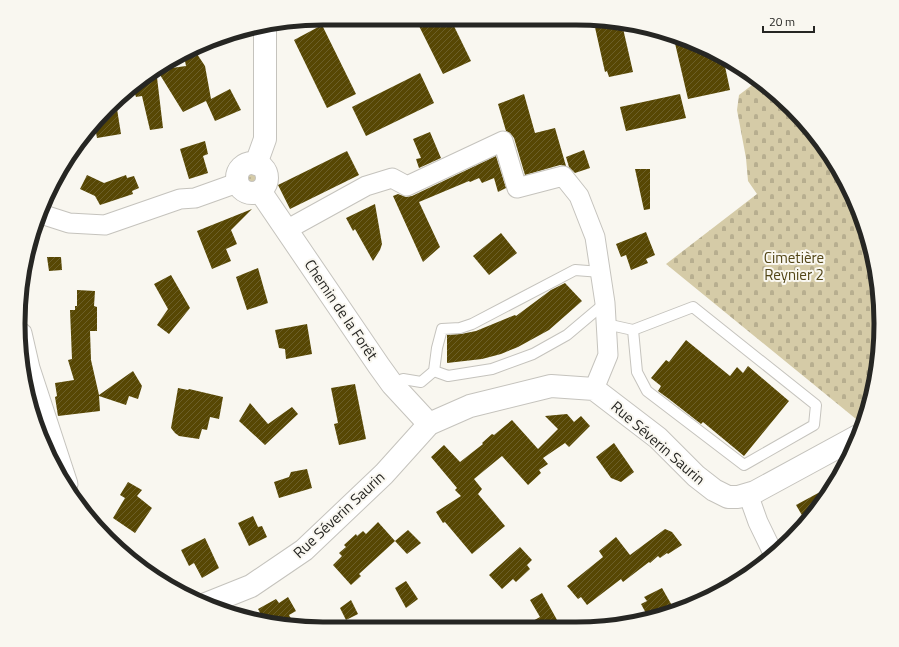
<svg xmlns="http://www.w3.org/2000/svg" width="899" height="647" viewBox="0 0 899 647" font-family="'Titillium Web',sans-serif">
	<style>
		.grass { fill: url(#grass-dots) }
		.cemetery { fill: url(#cemetery-stones) }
		.building { fill: url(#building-hatch) }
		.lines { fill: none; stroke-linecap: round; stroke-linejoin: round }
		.service-casing { stroke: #c5c3bd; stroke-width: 12 }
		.minor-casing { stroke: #c5c3bd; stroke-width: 21 }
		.tertiary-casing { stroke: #c5c3bd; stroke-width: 24 }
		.service { stroke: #fff; stroke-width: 10 }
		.minor { stroke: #fff; stroke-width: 19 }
		.tertiary { stroke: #fff; stroke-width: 22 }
		.labels { text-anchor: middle; stroke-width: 4; stroke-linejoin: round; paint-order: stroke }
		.park-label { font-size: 15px; fill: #524516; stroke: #f9f7f0 }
		.street-label { font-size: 15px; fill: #262623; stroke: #f9f7f0 }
		.rim { fill: none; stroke: #262623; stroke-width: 5 }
	</style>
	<defs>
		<pattern id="grass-dots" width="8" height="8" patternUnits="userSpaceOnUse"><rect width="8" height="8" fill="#d5cba7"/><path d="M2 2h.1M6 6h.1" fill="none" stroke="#b7ae8f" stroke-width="1.8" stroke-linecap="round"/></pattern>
		<pattern id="cemetery-stones" width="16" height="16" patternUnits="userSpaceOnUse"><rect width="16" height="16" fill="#d5cba7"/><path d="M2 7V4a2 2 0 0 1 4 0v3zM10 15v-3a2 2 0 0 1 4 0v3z" fill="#b7ae8f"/></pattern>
		<pattern id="building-hatch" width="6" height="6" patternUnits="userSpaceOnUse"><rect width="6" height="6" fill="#574704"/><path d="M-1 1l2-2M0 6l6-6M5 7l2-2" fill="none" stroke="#6c5f29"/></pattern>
	</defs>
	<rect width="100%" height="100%" fill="#f9f7f0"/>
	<path class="grass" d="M250 164 264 170 267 179 266 183 252 193H247L239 187C237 174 236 168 250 164Z"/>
	<polygon class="cemetery" points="756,82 805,122 840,171 865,226 878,284 880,344 871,403 867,413 856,419 666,264 757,194 748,181 746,158 737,110 739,95"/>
	<g class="building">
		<polygon points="416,20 451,20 471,61 443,74"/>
		<polygon points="594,23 622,24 633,72 609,77 607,71 605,72"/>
		<polygon points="322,25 356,94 327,108 294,40"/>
		<polygon points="674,39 723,57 730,90 688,99"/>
		<polygon points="195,51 205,66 211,99 230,89 241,110 215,121 206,101 183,112 157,70 186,66 184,56"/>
		<polygon points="156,69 163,128 150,130 142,96 136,97 133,88"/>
		<polygon points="420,73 434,103 366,136 352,107"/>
		<polygon points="524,94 535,133 555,128 566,166 560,165 525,175 514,138 510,133 506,131 498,104"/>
		<polygon points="680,94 686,118 626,131 620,107"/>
		<polygon points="117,109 121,134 97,138 94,122 106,111"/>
		<polygon points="430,132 441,158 419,168 416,159 421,158 413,139"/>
		<polygon points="205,141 208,154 203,156 208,173 189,179 180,149"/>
		<polygon points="584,150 590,168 575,173 569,167 566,157"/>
		<polygon points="347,151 359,175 290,209 278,185"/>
		<polygon points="496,156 506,188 498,192 494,178 482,183 479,178 470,182 469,181 419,202 440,247 423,262 393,196 398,194 406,197 412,196"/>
		<polygon points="635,169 650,169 650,209 644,210"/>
		<polygon points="87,175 104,183 126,175 127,178 134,176 139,188 132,191 133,194 100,205 95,196 80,189"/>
		<polygon points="375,204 382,244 380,250 373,261 355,229 353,231 346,218"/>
		<polygon points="252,209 231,230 237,244 226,249 231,261 212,269 197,231"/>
		<polygon points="646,232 655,255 646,259 648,263 631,270 626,255 621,257 616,244"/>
		<polygon points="501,233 517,253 489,275 473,256"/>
		<polygon points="47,257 61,257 62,270 49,271"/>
		<polygon points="258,268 268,303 247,310 236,277"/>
		<polygon points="171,275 190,308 169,334 157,325 168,309 154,284"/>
		<polygon points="565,283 582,301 549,330 518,347 501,354 482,359 447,363 447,335 461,334 476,331 515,315 516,316 551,290"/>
		<polygon points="77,290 95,291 94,306 97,307 97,331 90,331 91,360 99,395 133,371 142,386 138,399 129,396 126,405 99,396 100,411 58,416 55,397 57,396 55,383 74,380 68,360 72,359 70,310 75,310 75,306 77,306"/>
		<polygon points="307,324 312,354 286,359 285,349 279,348 275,330"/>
		<polygon points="686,340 730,376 737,367 743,373 748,366 789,401 744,456 703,422 701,424 669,399 658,391 661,386 651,378 666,360 669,362"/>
		<polygon points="355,384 366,439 339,445 334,424 338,423 331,388"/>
		<polygon points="178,388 188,390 189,389 223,397 219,419 210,417 207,430 202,429 199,439 179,436 175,433 171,428"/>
		<polygon points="250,403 268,424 292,407 298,414 265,445 239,421"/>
		<polygon points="567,414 574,422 581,416 590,426 569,447 565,443 543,458 548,464 539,470 541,473 528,485 502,456 474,479 482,489 478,494 505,526 472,554 445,522 443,523 436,512 461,496 455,490 457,488 431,457 444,445 460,462 483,444 482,443 492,434 494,435 512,420 538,449 558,429 545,416"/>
		<polygon points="614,443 634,472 621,482 611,478 596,457"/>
		<polygon points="307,469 312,488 279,498 274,482 289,477 291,472"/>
		<polygon points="128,482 142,490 137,496 152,508 135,533 113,518 125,498 120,495"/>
		<polygon points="833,485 818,510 806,522 796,505"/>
		<polygon points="253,516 258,527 262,526 267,537 249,546 238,523"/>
		<polygon points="378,522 395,541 359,574 361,576 351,585 333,565 342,556 339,553 346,547 344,545 356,534 357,536 363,531 366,534"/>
		<polygon points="665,529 672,532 682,545 668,554 667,553 660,558 658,556 650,563 649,562 623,582 621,579 587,605 581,597 578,599 567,586 603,557 599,551 616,537 630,555"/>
		<polygon points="408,530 421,543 407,554 395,541"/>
		<polygon points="205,538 219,568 202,578 194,563 189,566 181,550"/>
		<polygon points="520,547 532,560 527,565 530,569 516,582 513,579 502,589 489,575"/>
		<polygon points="406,581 418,599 406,608 395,588"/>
		<polygon points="662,588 674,609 648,617 641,604 647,601 644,597"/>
		<polygon points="542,593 561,627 522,627 540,617 530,600"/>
		<polygon points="288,597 296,611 289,615 296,627 265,622 258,609 276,599 279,603"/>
		<polygon points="351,600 358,614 346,620 340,608"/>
	</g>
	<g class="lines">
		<g class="service-casing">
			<g id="service">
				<polyline points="606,324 633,330 637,372 647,391 744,465 814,425 816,405 693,307 633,330"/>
				<polyline points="434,371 448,376 492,369 533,354 567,335 605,303"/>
				<polyline points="392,384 403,379 421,382 434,371 437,348 442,329 460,328 472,324 575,270 601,272"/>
			</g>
		</g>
		<g class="minor-casing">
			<g id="minor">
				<polyline points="41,214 69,223 105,225 180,199 195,198 237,183"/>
				<polyline points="288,229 366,186 392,178 407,186 503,141 517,188 563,176 579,196 595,237 605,303 608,355 594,389"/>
				<polyline points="22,333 30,368 68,484"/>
				<polyline points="748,494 758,522 774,555"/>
			</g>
		</g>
		<g class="tertiary-casing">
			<g id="tertiary">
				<circle cx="252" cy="178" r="15"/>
				<polyline points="256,164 265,139 265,26"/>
				<polyline points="260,191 379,366 392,384 429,424"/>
				<polyline points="206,604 251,586 304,550 384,474 429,424 470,406 551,386 594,389 658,438 696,476 714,490 728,497 738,497 755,492 858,436"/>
			</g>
		</g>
		<use href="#service" class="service"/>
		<use href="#minor" class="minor"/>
		<use href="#tertiary" class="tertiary"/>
	</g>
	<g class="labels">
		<g class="park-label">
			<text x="794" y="263">Cimetière<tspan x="794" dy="17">Reynier 2</tspan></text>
		</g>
		<g class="street-label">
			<text transform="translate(341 310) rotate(56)" y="5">Chemin de la Forêt</text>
			<text transform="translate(658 443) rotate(41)" y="5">Rue Séverin Saurin</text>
			<text transform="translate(339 515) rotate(-43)" y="5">Rue Séverin Saurin</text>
		</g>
	</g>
	<path d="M0 0H899V647H0ZM323 25H576A298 298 0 0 1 874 323V324A298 298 0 0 1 576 622H323A298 298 0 0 1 25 324V323A298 298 0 0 1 323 25Z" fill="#f9f7f0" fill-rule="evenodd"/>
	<path class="rim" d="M323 25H576A298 298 0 0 1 874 323V324A298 298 0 0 1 576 622H323A298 298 0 0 1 25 324V323A298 298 0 0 1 323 25Z"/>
	<path d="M763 26v6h51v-6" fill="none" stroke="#262623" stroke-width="2"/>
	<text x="769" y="26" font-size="12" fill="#262623" stroke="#f9f7f0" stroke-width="3" paint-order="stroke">20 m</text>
</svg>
